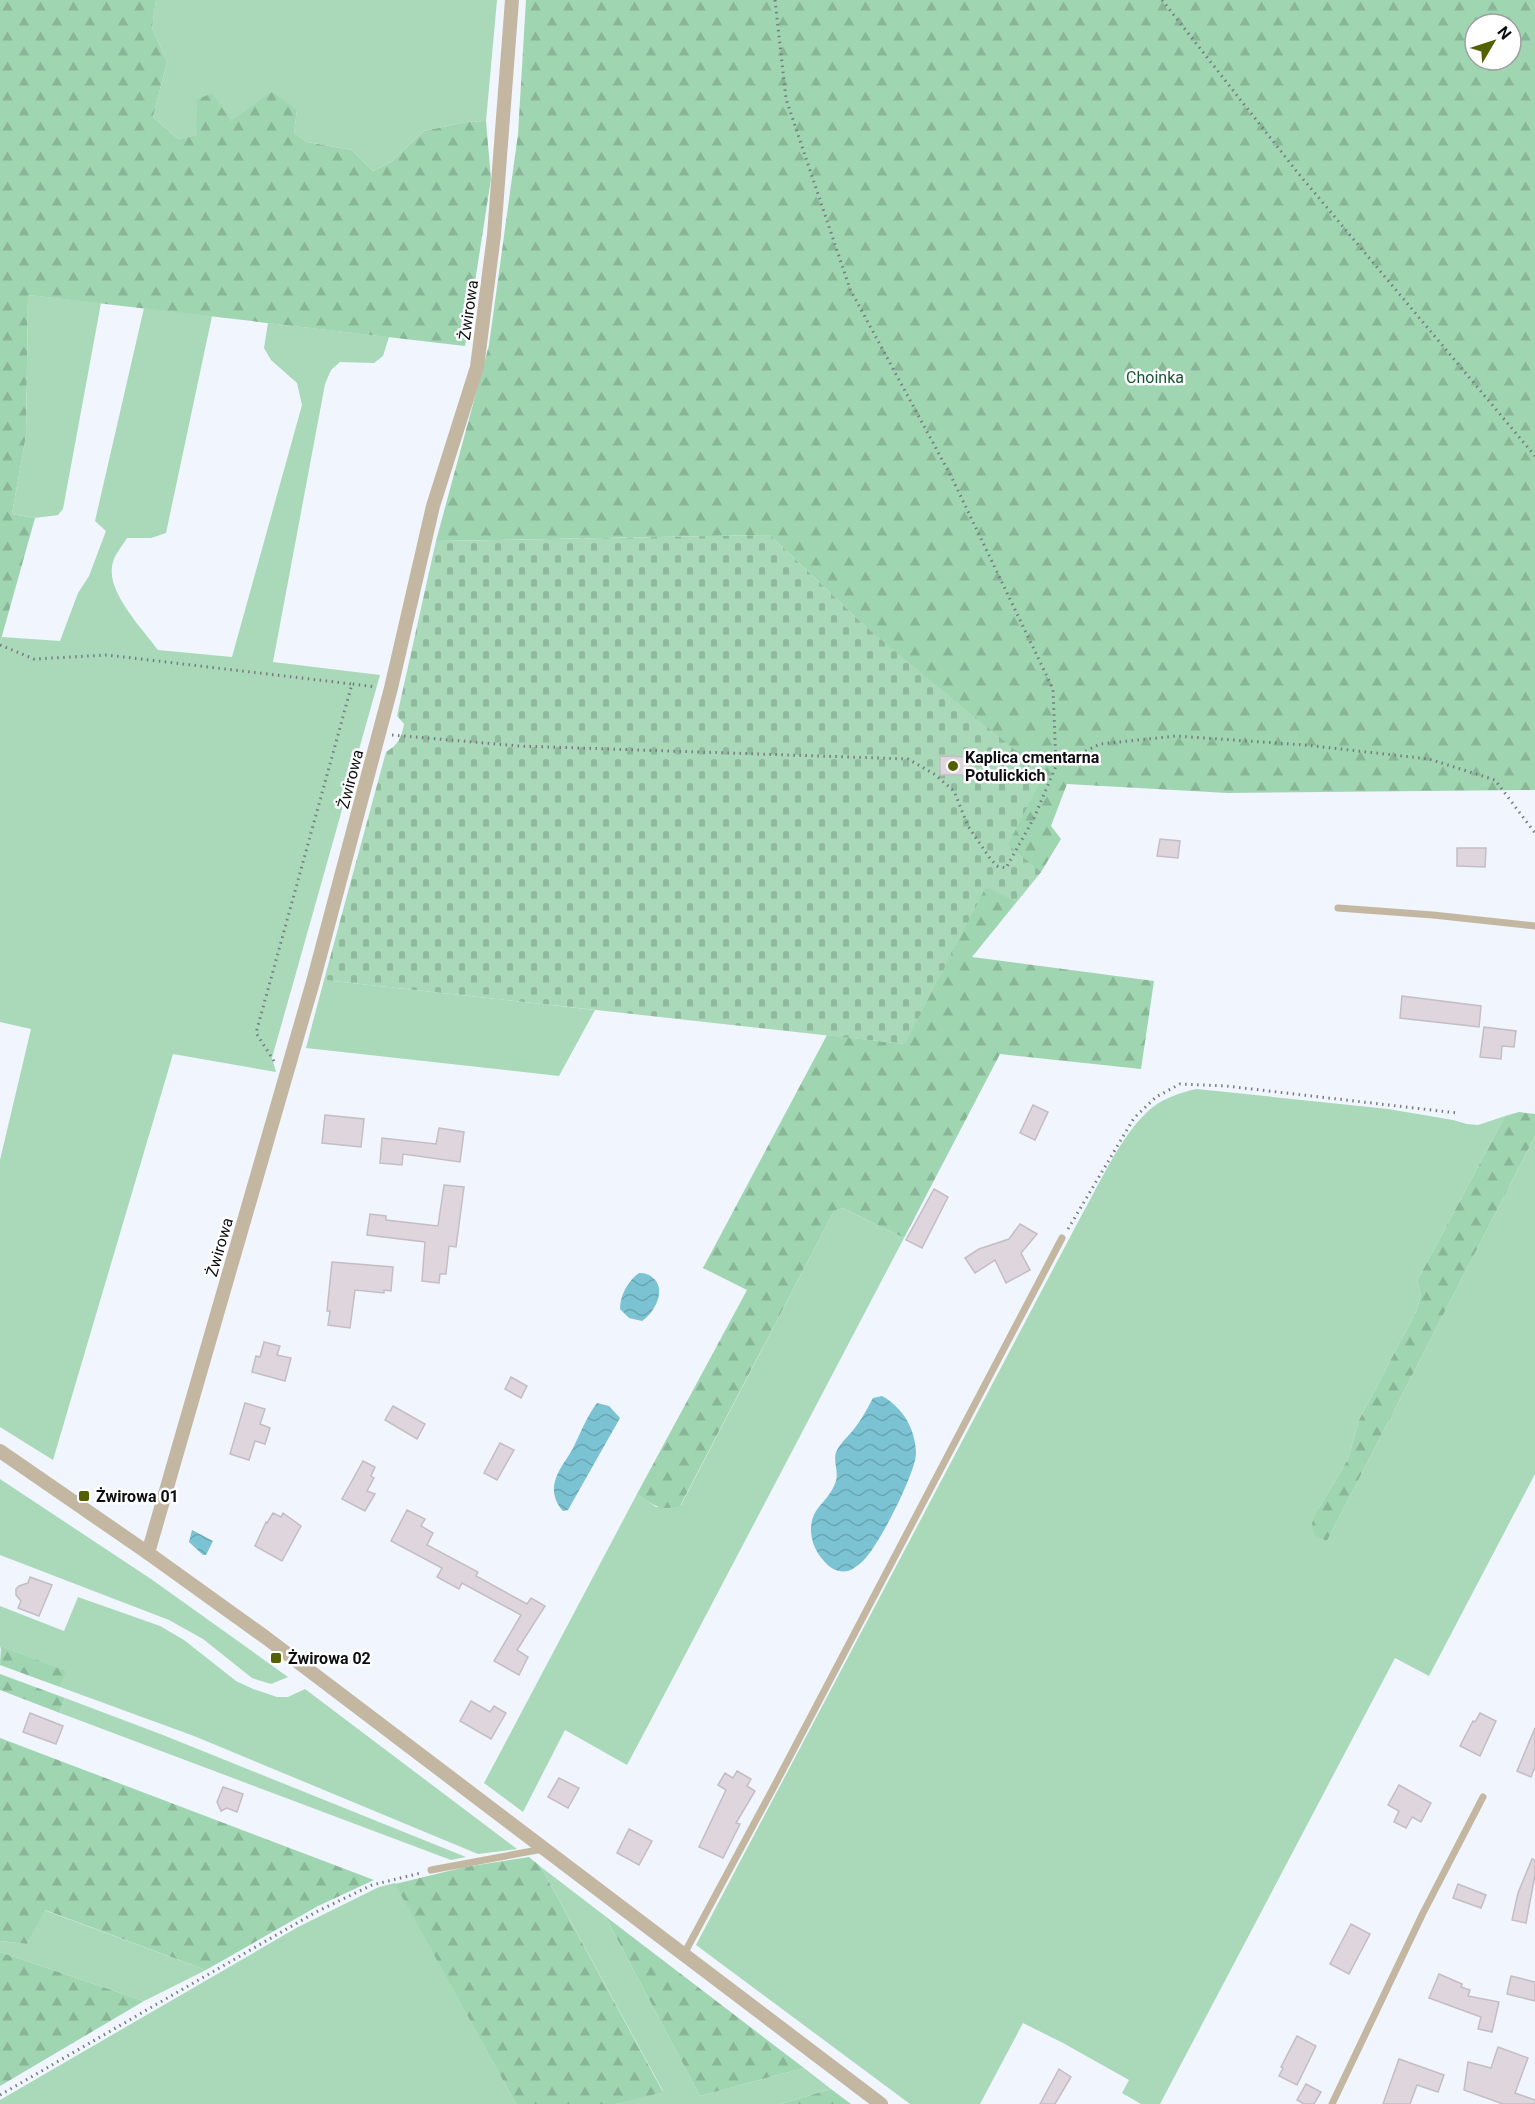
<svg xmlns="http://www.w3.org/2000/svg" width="1535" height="2104" viewBox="0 0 1535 2104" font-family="Roboto,sans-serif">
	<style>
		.grass { fill: #a9d9b8 }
		.forest { fill: url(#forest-firs); fill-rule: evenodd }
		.cemetery { fill: url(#cemetery-stones) }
		.water { fill: url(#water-waves) }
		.building { fill: #ded6dc; stroke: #c5bdc4; stroke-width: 1.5 }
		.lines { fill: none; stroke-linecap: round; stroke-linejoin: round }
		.path { stroke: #787b81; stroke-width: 3; stroke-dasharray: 1.5 4.5; stroke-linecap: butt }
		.service { stroke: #c3b7a1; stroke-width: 7 }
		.minor { stroke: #c3b7a1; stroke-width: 14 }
		.poi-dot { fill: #546102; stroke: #fff; stroke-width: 2 }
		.labels { text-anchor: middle; stroke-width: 5; stroke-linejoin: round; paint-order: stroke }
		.street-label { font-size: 16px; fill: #0d0e11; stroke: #fff }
		.park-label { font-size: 16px; fill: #195533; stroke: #fff }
		.poi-label { font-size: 16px; font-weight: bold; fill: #0d0e11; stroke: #fff; text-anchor: start }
	</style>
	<defs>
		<pattern id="forest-firs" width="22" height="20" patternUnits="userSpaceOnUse" patternTransform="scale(1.5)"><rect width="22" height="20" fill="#a0d5b1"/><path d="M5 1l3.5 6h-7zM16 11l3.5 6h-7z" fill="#89b697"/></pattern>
		<pattern id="cemetery-stones" width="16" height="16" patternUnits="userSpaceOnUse" patternTransform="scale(1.5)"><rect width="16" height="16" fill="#a9d9b8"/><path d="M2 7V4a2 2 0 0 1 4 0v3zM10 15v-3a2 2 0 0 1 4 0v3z" fill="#90b99d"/></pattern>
		<pattern id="water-waves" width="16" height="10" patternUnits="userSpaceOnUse" patternTransform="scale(1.5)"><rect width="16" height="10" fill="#7bc2d3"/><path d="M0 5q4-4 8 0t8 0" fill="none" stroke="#69a6b4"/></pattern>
	</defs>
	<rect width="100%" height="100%" fill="#f0f5fe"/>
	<g class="grass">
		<polygon points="156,0 497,0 486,121 466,122 424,131 391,162 373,171 352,150 307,142 294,133 297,110 231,121 196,100 198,135 178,139 153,117 167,62 152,28"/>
		<polygon points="28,295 101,303 63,509 58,515 35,518 12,514 26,436"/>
		<path d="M144 308 212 316 166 533 151 538H127C123 545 115 554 113 562 104 590 142 628 158 650L232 657 302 405 297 383 271 360 264 348 268 323 389 337 383 356 374 363 340 362 331 370 325 384 273 662 380 675 272 1058 276 1072 173 1054 53 1460 0 1427V1160L31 1029 0 1022V643L2 637 60 641 78 593 89 576 106 531 95 521Z"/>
		<polygon points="324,980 595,1010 559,1076 306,1048"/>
		<path d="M1197 1089 1388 1109 1453 1120 1467 1124 1478 1125 1505 1116 1417 1281 1421 1294 1417 1310 1359 1420 1348 1459 1319 1508 1327 1541 1535 1136V1474L1429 1676 1395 1658 1160 2104H1141L1122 2093 1129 2080 1063 2043 1023 2023 980 2104H910L696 1945 1078 1222C1098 1187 1118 1140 1147 1112 1159 1100 1180 1092 1197 1089Z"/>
		<polygon points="843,1208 904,1238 652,1718 627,1765 565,1730 523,1812 484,1783 637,1494 656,1507 681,1505 834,1211"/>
		<polygon points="0,1479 151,1579 288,1677 271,1684 252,1678 203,1639 169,1620 0,1555"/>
		<polygon points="78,1597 160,1626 184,1640 236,1681 253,1689 277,1697 288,1697 305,1689 517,1849 478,1854 194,1736 60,1687 65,1671 1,1646 0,1649 0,1606 64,1631"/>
		<polygon points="65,1698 163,1735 466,1857 451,1860 60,1713"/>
		<polygon points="541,1867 605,1916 700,2096 804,2068 831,2089 781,2104 616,2104 663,2091"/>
		<polygon points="395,1883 516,2104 0,2104 0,2100 298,1927 379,1887"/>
		<polygon points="44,1910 206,1970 144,2001 0,1952 0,1941 27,1944"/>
	</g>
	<g class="forest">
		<polygon points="0,0 156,0 152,28 167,62 153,117 178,139 197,135 196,100 212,93 231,121 272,92 297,110 294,133 307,142 352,150 373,171 391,162 424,131 466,122 486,121 491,179 465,346 28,295 26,436 12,514 35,518 0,643"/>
		<path d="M526 0H1535V790L1228 793 1067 784 1051 826 1061 839 1041 872 972 957 1154 981 1141 1069 1000 1054 904 1238 843 1208 834 1211 680 1506C658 1511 655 1506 637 1494L747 1290 703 1268 827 1035 905 1044 867 628 770 535 436 541 489 345 518 134ZM1475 24H1511V60H1475Z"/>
		<polygon points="1519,1112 1535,1114 1535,1136 1327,1541 1314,1535 1312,1523 1319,1508 1348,1459 1359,1420 1417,1310 1421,1294 1417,1281 1505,1116"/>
		<polygon points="1,1646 66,1671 60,1687 0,1665"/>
		<polygon points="0,1674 65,1698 60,1713 0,1690"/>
		<polygon points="0,1738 374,1880 318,1906 206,1970 45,1910 27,1944 0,1941"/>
		<polygon points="529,1857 541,1867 663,2092 616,2104 516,2104 395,1884 465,1867"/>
		<polygon points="605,1916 804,2068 700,2096"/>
		<polygon points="0,1952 144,2001 0,2086"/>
		<polygon points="831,2089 851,2104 781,2104"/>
	</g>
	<path class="cemetery" d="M770 535 867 628 1044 774 1008 845 1041 872 1016 902 986 887 905 1044 324 980 386 752C399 744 401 738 404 724L397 716 436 541Z"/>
	<g class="water">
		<path d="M639 1273C645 1273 648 1274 652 1277 668 1289 654 1313 642 1321L629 1318 620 1309C620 1295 628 1281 639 1273Z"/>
		<path d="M882 1396C903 1408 915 1428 916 1452 917 1471 878 1547 863 1561 860 1564 852 1570 848 1571 838 1573 830 1568 824 1561 812 1549 806 1527 816 1511 823 1501 832 1494 836 1481 839 1471 832 1460 837 1450 842 1441 851 1434 857 1425 863 1417 868 1407 873 1398Z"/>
		<path d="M597 1403 609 1406 620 1418 568 1510 563 1511C557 1505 553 1495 554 1486 556 1470 569 1458 575 1444 582 1430 587 1416 597 1403Z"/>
		<polygon points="192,1530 213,1541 206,1555 203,1555 189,1542"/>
	</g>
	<g class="building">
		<polygon points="940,756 967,757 967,775 940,775"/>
		<polygon points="1160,839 1180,841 1178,858 1157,856"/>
		<polygon points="1457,848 1486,848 1485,867 1457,866"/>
		<polygon points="1402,996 1481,1006 1479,1027 1400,1018"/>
		<polygon points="1484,1027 1516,1031 1514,1047 1502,1046 1501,1059 1480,1057"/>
		<polygon points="1033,1105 1048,1112 1035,1140 1020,1133"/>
		<polygon points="325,1115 364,1119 361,1147 322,1143"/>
		<polygon points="439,1128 464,1132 460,1162 403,1154 402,1165 380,1163 382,1138 436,1144"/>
		<polygon points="444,1185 464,1187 456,1247 449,1246 446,1274 440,1274 439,1283 422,1281 425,1242 367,1235 370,1214 386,1216 386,1220 438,1226"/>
		<polygon points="934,1189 948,1197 922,1248 906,1240"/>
		<polygon points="1020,1224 1037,1234 1021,1253 1030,1270 1006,1283 995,1260 975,1273 965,1258 979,1249 1009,1239"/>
		<polygon points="332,1262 393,1267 391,1291 384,1290 384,1293 355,1290 350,1328 328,1325 330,1311 327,1311"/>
		<polygon points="264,1342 280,1346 277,1355 291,1358 285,1381 252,1372 256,1356 260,1357"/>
		<polygon points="511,1377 527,1386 521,1398 505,1389"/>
		<polygon points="245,1403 265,1409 260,1424 270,1428 265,1444 255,1441 249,1460 230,1454"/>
		<polygon points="393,1406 425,1424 417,1439 385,1420"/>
		<polygon points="500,1443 514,1450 497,1480 484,1473"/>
		<polygon points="363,1461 375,1467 371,1476 374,1478 367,1491 375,1494 365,1511 342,1499"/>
		<polygon points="407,1510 425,1519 421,1526 433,1533 427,1545 478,1572 476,1576 527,1604 531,1598 545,1606 517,1650 528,1657 519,1675 494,1661 521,1615 462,1583 459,1589 437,1577 442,1568 391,1541"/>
		<polygon points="273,1513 281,1517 283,1513 301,1526 282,1561 255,1546 266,1522 267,1523"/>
		<polygon points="30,1577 52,1585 39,1616 18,1608 21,1601 16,1595 16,1589 19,1586 28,1583"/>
		<polygon points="471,1701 490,1712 494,1706 506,1713 491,1739 460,1721"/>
		<polygon points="30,1713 63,1726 56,1744 23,1732"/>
		<polygon points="1480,1713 1496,1721 1480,1756 1460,1746 1473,1721 1475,1722"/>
		<polygon points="1535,1728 1535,1767 1531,1777 1517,1771"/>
		<polygon points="737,1771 751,1779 747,1786 755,1791 736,1823 740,1824 723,1858 699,1847 726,1790 718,1785 725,1773 733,1778"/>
		<polygon points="559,1778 579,1788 568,1808 548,1797"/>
		<polygon points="1399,1785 1431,1803 1421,1822 1412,1817 1406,1828 1394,1822 1399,1811 1388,1805"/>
		<polygon points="223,1787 243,1794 237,1812 227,1808 221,1811 217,1802"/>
		<polygon points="629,1829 652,1841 639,1865 617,1853"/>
		<polygon points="1532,1859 1535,1860 1535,1875 1526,1923 1512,1920 1518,1893"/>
		<polygon points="1458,1884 1486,1895 1481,1908 1453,1898"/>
		<polygon points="1351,1924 1370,1934 1349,1974 1330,1964"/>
		<polygon points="1439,1974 1462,1984 1461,1987 1470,1990 1468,1996 1499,2002 1492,2032 1478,2029 1481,2017 1429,1998"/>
		<polygon points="1511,1976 1535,1982 1535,2001 1507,1994"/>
		<polygon points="1297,2036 1316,2046 1297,2085 1279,2076 1283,2068 1281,2067"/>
		<polygon points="1498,2047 1528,2058 1515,2093 1535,2100 1535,2104 1503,2104 1464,2090 1468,2062 1491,2068"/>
		<polygon points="1399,2059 1444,2075 1438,2092 1417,2085 1410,2104 1383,2104"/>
		<polygon points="1059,2069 1071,2077 1055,2104 1040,2104"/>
		<polygon points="1306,2084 1321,2092 1314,2104 1304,2104 1297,2100"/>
	</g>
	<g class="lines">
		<g class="path">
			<polyline points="775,0 786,99 850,289 952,478 1053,689 1056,766"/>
			<polyline points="1162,0 1298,173 1535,456"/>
			<polyline points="0,645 34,659 107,655 352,684"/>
			<polyline points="392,735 519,746 908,759 934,774 954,791 968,826 989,857 997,866 1006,868 1034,818 1056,766 1100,744 1176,736 1305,745 1429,759 1495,780 1535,833"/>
			<polyline points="274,1061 256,1033 352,684 376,687"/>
			<polyline points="1068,1229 1134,1118 1156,1097 1180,1084 1226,1086 1457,1113"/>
			<polyline points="0,2095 316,1912 372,1885 421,1873"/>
		</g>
		<g class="service">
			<polyline points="1338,908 1433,915 1535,926"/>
			<polyline points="431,1870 543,1849"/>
			<polyline points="684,1954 777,1781 1062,1238"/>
			<polyline points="1332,2104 1423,1913 1483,1797"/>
		</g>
		<g class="minor">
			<polyline points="0,1451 148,1553 265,1637 881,2104"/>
			<polyline points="148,1553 313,982 391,688 433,506 477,367 494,235 512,0"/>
		</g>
	</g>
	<g class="poi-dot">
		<circle cx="953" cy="766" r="6"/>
		<rect x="78" y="1490" width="12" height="12" rx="3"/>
		<rect x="270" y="1652" width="12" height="12" rx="3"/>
	</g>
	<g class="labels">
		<g class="street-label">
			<text transform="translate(468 310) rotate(-82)" y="6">Żwirowa</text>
			<text transform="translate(350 779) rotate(-75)" y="6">Żwirowa</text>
			<text transform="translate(219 1247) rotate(-74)" y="6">Żwirowa</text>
		</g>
		<g class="park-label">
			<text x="1155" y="383">Choinka</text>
		</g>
		<g class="poi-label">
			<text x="965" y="763">Kaplica cmentarna<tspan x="965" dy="18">Potulickich</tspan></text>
			<text x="96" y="1502">Żwirowa 01</text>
			<text x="288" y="1664">Żwirowa 02</text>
		</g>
	</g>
	<g transform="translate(1493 42) rotate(51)"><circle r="28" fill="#ffffff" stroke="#9e9fa0" stroke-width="1.5"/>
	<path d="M0-4.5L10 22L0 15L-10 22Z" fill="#546102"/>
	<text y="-9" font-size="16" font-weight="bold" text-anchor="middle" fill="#0d0e11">N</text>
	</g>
</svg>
